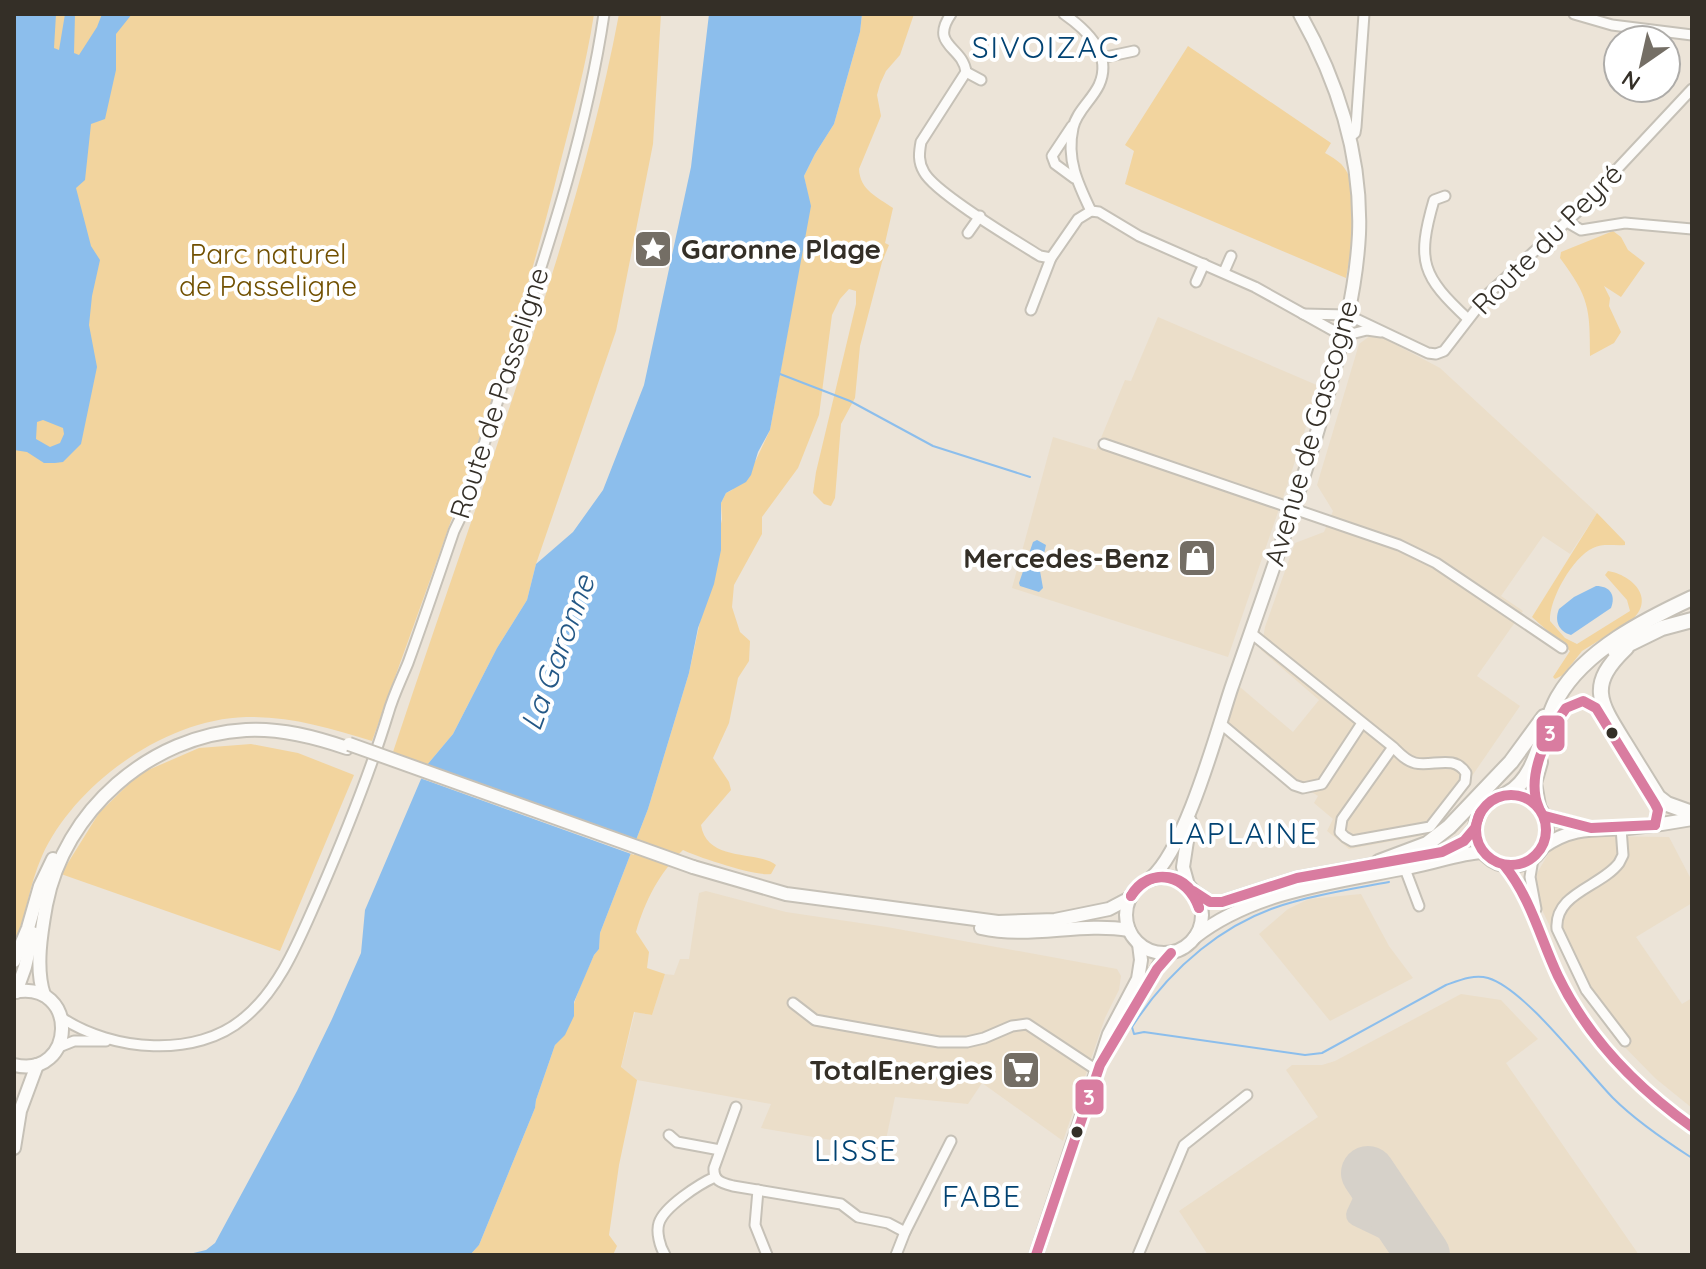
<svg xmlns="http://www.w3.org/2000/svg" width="1706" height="1269" viewBox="0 0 1706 1269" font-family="Quicksand,sans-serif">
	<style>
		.built { fill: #ebdec9 }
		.green { fill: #f2d49e }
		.water { fill: #8cbeec; fill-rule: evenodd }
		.pier { fill: #ece4d8 }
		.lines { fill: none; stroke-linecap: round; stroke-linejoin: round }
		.stream { stroke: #8cbeec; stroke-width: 2 }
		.taxiway { stroke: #d6d1c9; stroke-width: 22 }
		.runway { stroke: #d6d1c9; stroke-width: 54 }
		.minor-casing { stroke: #c6c1b7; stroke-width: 13 }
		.major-casing { stroke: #c6c1b7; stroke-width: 16 }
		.highway-casing { stroke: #c6c1b7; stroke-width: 18 }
		.minor { stroke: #fcfbf9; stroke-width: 9 }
		.major { stroke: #fcfbf9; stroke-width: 12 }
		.highway { stroke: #fcfbf9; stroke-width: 14 }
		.major-bridge-casing { stroke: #c6c1b7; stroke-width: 16; stroke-linecap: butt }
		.major-bridge { stroke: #fcfbf9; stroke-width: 12 }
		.bus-1-casing { stroke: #fff; stroke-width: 16 }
		.bus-1 { stroke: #d97ca0; stroke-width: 10 }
		.bus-dot { fill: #342f27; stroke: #fff; stroke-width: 3 }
		.labels { text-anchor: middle; stroke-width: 8; stroke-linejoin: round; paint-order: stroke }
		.street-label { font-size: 28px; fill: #342f27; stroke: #fff }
		.poi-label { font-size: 28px; font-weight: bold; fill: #342f27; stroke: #fff; text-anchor: end }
		.park-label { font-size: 28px; fill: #715001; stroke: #fff }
		.neighbourhood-label { font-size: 30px; letter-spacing: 2px; fill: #014272; stroke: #fff }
		.water-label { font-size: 30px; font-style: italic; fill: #245886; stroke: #fff }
		.line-badge { stroke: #fff; stroke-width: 3 }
		.badge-label { font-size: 22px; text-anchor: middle; font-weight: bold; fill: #fff }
	</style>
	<rect width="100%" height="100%" fill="#ece4d8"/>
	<g class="built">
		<polygon points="1158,317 1319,386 1287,486 1228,657 1012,588 1053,437 1096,450 1125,380 1131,381"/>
		<polygon points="1374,333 1440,368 1597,513 1570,554 1543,536 1501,596 1523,611 1477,676 1520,706 1437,827 1425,835 1349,849 1327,831 1333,819 1314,803 1318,796 1296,782 1226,723 1240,687 1293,732 1319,700 1261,650 1265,627 1295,543 1324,532 1333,511 1317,485 1359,344"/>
		<polygon points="1588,836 1669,837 1692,881 1692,903 1636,937 1682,1004 1692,998 1692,1108 1655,1078 1616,1038 1582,991 1542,910 1536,875 1547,856 1556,844"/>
		<polygon points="706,891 786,912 887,927 1117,969 1121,976 1119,990 1105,1018 1063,1141 982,1083 968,1104 895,1097 884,1149 761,1128 771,1104 637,1080 621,1068 635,1012 652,1015 665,974 674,975 680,959 689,959 699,893"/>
		<polygon points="1361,894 1389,946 1413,978 1330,1021 1259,934 1288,909 1309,899"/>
		<polygon points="1461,994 1501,1000 1538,1039 1506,1063 1639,1255 1208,1255 1179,1211 1318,1117 1286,1070 1292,1065 1322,1065 1335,1061"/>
	</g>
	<g class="green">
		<path d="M14 14H594C586 66 572 117 559 168 511 364 440 552 372 741 330 728 290 716 246 717 166 719 75 783 42 856 29 885 25 920 14 950Z"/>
		<path d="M619 14H661L653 144 616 331 536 564 527 600 497 648 453 734 427 765 393 752C440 610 491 469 536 325 569 223 599 120 619 14Z"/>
		<path d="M862 14H914L900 55 886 71 880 84 877 95 881 116 859 169C860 190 877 197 893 208L885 243 889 245 882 262 860 346 855 398 841 424 835 498 831 506 824 504 813 493 816 472 856 304V291L849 289 840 299 832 315 819 415 798 468 762 517V534L734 585 732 607 740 632 750 641 749 661 738 678 729 723 713 758 729 782 731 790 701 825C707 863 758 850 776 865L771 874C758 877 697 857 683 850 659 873 645 901 636 932L649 952 647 968 665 974 652 1015 634 1012 621 1067 637 1080 619 1165 609 1235 617 1246 613 1255H470L479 1245 535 1108 536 1100 555 1045C575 1025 568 1020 576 998 581 983 588 969 594 955L599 949 600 933 648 809 689 673 722 519 721 503 726 493 732 490 756 460 770 430 810 206 804 176 815 154 834 124 860 32Z"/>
		<path d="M1188 46 1331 143 1325 153C1332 157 1341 162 1345 169 1362 192 1351 252 1346 278L1125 184 1134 151 1125 145Z"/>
		<path d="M1613 231 1621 237 1628 250 1645 263 1621 297 1604 286 1610 298 1609 306 1621 332 1614 343 1590 356C1590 308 1589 297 1560 258L1561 252Z"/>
		<path d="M1597 513 1625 542V545C1614 546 1603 543 1593 548 1573 557 1549 599 1550 621L1565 638 1577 644 1630 611 1627 600 1605 575 1608 571C1632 575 1656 598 1632 620L1582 651 1563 675 1555 679 1553 677 1570 651 1532 617Z"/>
		<polygon points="251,744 298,753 354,775 280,951 61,874 99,813 139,774 199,748"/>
	</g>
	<g class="water">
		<path d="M14 14H56L54 48 59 50 65 14H75L74 53 79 55 97 27 102 14H132L116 34V70L105 119 91 124 85 180 76 188 91 246 100 260 92 296 89 325 97 367 81 444 63 462 55 463H44L27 452 14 450ZM43 420 63 428 64 434 60 443 50 447 36 439 37 422Z"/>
		<polygon points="709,14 862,14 860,32 834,124 815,154 804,176 811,206 770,430 758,452 751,475 746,482 726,493 721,503 721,550 714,584 698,628 689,673 648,809 600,933 599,949 594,955 574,1002 574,1016 565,1035 555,1045 536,1100 535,1108 479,1245 470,1255 185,1255 206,1250 215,1243 297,1091 332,1019 361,953 365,910 427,765 453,734 497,648 527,600 536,564 573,532 603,490 644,385 691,167"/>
		<polygon points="1037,540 1046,545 1040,571 1043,588 1039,592 1020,586 1019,583 1033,542"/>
		<path d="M1596 586C1610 586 1616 595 1611 608L1571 635C1559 632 1554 621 1559 609L1574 597Z"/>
	</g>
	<polygon class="pier" points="422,766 639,843 634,855 417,777"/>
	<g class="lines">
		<g class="stream">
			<polyline points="780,374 850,401 933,446 1030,477"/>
			<path d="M1389 882C1357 888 1324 893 1293 902 1225 920 1169 969 1132 1027L1134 1034 1144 1032 1305 1055 1322 1053 1446 985C1460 980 1474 974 1488 978 1525 989 1584 1068 1613 1098 1636 1121 1664 1140 1692 1158"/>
		</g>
		<path class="taxiway" d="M1396 1214C1397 1195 1380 1191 1365 1198L1357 1215 1407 1239 1422 1253"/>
		<polyline class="runway" points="1368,1173 1423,1255"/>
		<g class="minor-casing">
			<g id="minor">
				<path d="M951 14C929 46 963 46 966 72L921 142C919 153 918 162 924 172 935 193 1016 241 1040 256L1051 258"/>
				<path d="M1064 14C1087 30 1113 54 1099 85 1092 100 1076 112 1073 128 1066 159 1078 184 1091 211"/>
				<polyline points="1574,14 1612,25 1692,35"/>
				<polyline points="1101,58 1134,51"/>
				<polyline points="966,72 981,80"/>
				<polyline points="1072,126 1052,156 1055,164 1074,178"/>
				<polyline points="1350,137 1355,133 1356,127 1364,14"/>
				<path d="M1445 196 1434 200C1416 262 1422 276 1468 319"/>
				<polyline points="1567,222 1581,230 1625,223 1692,229"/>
				<polyline points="968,233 980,216"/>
				<polyline points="1224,272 1231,256"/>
				<polyline points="1196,282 1204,264"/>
				<polyline points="1031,310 1051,258 1078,219 1091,211 1099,212 1139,236 1255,287 1343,336 1367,330 1381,332"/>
				<polyline points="1303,314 1348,315 1428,353 1436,354 1444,351 1488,294 1576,213 1692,89"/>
				<polyline points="1104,444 1399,545 1436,563 1562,648"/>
				<path d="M1251 633 1393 747C1399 753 1406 761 1415 763 1433 767 1454 754 1466 773L1465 782 1430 827 1352 841 1345 837 1340 832 1342 819 1393 747"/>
				<polyline points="1220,723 1294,785 1303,788 1322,784 1362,723"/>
				<path d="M1621 828 1623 855 1619 863C1601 887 1554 893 1557 929L1586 990 1625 1041"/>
				<polyline points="1533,859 1530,877 1536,909"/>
				<path d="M1504 865C1532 895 1540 939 1558 976 1587 1036 1636 1090 1692 1127"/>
				<polyline points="1405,869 1419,906"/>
				<polyline points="793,1003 815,1020 939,1042 967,1042 984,1038 1012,1026 1027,1024 1098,1071"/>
				<path d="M62 1018C112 1051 196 1059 244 1018 281 988 300 937 319 895 345 835 369 776 388 714 393 696 401 680 408 663 424 619 439 575 454 531L465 508C511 344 579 184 604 14"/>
				<polyline points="59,1047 74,1041 106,1041"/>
				<path d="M736 1107 714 1168C713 1181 722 1183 733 1186L841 1204 858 1217 888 1223 905 1232"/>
				<polyline points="669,1135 677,1142 720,1150"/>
				<polyline points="758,1190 755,1225 767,1255"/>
				<path d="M665 1255C660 1247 656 1232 659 1223 664 1207 699 1184 715 1177"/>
				<polyline points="896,1255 905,1232 951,1141"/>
				<polyline points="1138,1255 1184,1145 1247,1095"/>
			</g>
		</g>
		<g class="major-casing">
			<g id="major">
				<circle cx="1511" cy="830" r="36"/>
				<polyline points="1545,816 1584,827"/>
				<path d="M1543 847C1573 826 1594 830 1628 828 1650 826 1671 823 1692 819"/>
				<polyline points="693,867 786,894 998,922 1055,920 1109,909 1128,899"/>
				<circle cx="1164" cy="915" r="38"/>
				<path d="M1151 878C1185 849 1216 735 1231 689 1263 597 1296 506 1323 412 1339 354 1356 295 1359 234 1362 155 1338 82 1300 14"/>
				<polyline points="1188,885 1183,867 1190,821"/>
				<polyline points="1193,891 1210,902 1222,902 1297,878 1442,852 1464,841 1475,828"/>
				<path d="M981 928C1031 939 1079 922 1129 930"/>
				<path d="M1195 937C1255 890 1338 882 1411 867 1435 863 1459 853 1483 852"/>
				<polyline points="14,961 28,928 40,886 53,859"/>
				<path d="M14 992C80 979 76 1080 14 1065"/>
				<polyline points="16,992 25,967 33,933"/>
				<path d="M44 995C35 968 41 933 46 905 64 811 150 735 246 730 281 728 315 737 347 748"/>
				<polyline points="1124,1024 1162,960 1171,953"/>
				<polyline points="14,1148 20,1111 37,1065"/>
				<polyline points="1036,1255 1109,1034 1138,979 1141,960 1139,944"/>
			</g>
		</g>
		<g class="highway-casing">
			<g id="highway">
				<path d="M1626 648C1587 685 1599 702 1624 742 1635 760 1647 779 1658 797L1667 804 1692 813"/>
				<polyline points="1615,651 1662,628 1692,620"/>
				<path d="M1507 794C1540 776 1541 726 1558 697 1585 650 1645 620 1692 598"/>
				<polyline points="1538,806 1534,783 1540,762"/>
				<polyline points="1379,862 1427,844 1449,827 1511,762 1544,717"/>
			</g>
		</g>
		<use href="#minor" class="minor"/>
		<use href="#major" class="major"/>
		<use href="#highway" class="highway"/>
		<g class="major-bridge-casing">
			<polyline id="major-bridge" points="349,744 693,867"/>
		</g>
		<use href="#major-bridge" class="major-bridge"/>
		<g class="bus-1-casing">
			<g id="bus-1">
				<circle cx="1511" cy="830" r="35"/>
				<path d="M1539 808C1525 777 1547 734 1566 708L1583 701 1596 708 1655 804 1658 810 1655 825"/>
				<polyline points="1545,816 1591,828 1655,825"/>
				<path d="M1504 865C1531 898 1540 938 1558 976 1588 1038 1636 1087 1692 1127"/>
				<polyline points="1193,891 1210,902 1222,902 1297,878 1442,852 1464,841 1475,828 1480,813"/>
				<path d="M1131 896C1148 865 1193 873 1199 908"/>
				<path d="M1131 896C1153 865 1187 875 1199 908"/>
				<polyline points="1036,1255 1100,1065 1157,969 1171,953"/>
			</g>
		</g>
		<use href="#bus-1" class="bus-1"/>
	</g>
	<defs>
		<g id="sight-square" transform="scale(2)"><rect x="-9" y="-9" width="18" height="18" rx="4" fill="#746e65" stroke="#fff"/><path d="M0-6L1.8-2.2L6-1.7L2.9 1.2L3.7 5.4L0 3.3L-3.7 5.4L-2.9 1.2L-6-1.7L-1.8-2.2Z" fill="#fff"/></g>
		<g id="shop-square" transform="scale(2)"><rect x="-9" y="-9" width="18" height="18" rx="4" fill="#746e65" stroke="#fff"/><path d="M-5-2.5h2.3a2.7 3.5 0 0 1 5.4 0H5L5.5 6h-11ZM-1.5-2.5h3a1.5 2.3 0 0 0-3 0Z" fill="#fff"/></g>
		<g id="supermarket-square" transform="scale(2)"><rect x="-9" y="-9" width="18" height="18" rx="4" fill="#746e65" stroke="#fff"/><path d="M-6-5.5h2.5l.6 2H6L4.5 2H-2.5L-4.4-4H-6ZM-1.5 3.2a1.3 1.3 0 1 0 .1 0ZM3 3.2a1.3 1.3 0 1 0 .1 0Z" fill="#fff"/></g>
	</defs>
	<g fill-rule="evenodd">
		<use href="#sight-square" x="653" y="249"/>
		<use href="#shop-square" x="1197" y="558"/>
		<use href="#supermarket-square" x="1021" y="1070"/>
	</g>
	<g class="bus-dot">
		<circle cx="1612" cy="733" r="7"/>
		<circle cx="1077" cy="1132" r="7"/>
	</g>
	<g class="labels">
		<g class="street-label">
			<text transform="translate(1547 239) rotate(-45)" y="10">Route du Peyré</text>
			<text transform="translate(499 393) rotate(-72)" y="10">Route de Passeligne</text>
			<text transform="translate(1311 433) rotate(-74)" y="10">Avenue de Gascogne</text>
		</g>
		<g class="poi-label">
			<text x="681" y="259" text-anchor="start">Garonne Plage</text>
			<text x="1169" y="568">Mercedes-Benz</text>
			<text x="993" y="1080">TotalEnergies</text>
		</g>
		<g class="park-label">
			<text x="268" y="264">Parc naturel<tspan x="268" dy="32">de Passeligne</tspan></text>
		</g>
		<g class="neighbourhood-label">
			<text x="1046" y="58">SIVOIZAC</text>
			<text x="1243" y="844">LAPLAINE</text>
			<text x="856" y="1161">LISSE</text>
			<text x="982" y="1207">FABE</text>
		</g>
		<g class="water-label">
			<text transform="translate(558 653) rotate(-70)" y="10">La Garonne</text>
		</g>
	</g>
	<g class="line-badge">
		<rect x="1535" y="714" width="31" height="39" rx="8" fill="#d97ca0"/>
		<rect x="1074" y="1078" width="31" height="38" rx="8" fill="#d97ca0"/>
	</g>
	<g class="badge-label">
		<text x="1550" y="741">3</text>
		<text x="1089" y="1105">3</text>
	</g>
	<rect width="1706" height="1269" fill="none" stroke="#342f27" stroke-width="32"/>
	<g transform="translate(1642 64) rotate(214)"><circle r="38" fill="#ffffff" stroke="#aeaca9" stroke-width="2"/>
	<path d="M0-6L14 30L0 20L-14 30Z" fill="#746e65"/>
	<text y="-12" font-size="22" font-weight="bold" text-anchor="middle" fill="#342f27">N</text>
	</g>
</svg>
